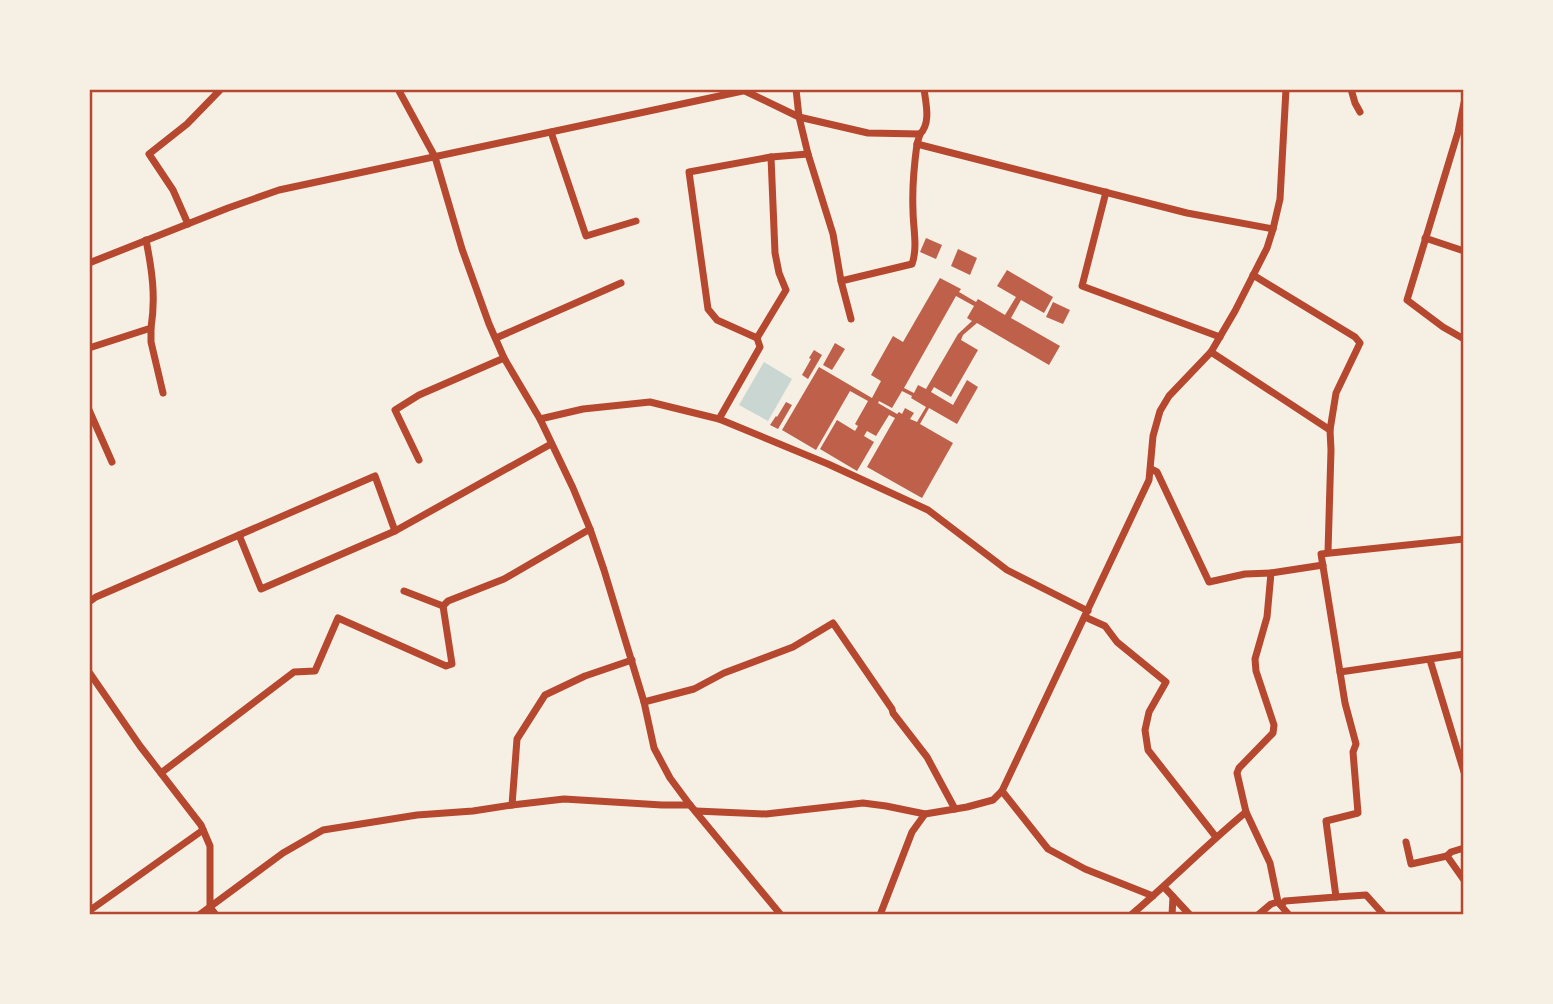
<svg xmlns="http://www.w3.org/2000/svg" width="1553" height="1004" viewBox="0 0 1553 1004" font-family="'Varela Round',sans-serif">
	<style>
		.water { fill: #c9d6d2 }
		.building { fill: #bf614a; fill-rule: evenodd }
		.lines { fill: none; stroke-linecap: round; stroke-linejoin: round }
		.minor { stroke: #b5482f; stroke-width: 7 }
		.neatline { fill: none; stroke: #b5482f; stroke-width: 2.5 }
	</style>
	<rect width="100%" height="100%" fill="#f6efe4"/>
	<polygon class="water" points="764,362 792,379 768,421 739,405"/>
	<g class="building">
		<polygon points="926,238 942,245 936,259 920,252"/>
		<polygon points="958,249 977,258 970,275 951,266"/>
		<path d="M1007 270 1053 297 1044 313 1021 300 1011 318 1060 346 1049 365 977 323 963 335 961 340 978 350 951 397 934 387 931 392 953 405 967 380 978 387 957 424 929 408 920 424 953 443 922 498 867 467 895 418 889 415 876 436 867 431 864 436 874 442 857 471 820 449 837 420 855 431 858 426 855 424 868 401 850 391 816 450 782 430 819 367 872 398 881 381 871 375 893 336 903 342 940 278 961 289 959 292 976 302 978 299 1005 315 1016 297 997 286ZM956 296 974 306 967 318 972 321 958 334 926 389 918 385 914 393 904 388ZM902 391 912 396 911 398 926 407 917 422 910 419 914 413 905 408 902 414 899 412 897 414 878 403 879 401 892 408Z"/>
		<polygon points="1053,302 1070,310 1063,324 1046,317"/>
		<polygon points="835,343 845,349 832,370 823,365"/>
		<polygon points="814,350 822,355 808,379 802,375 811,359 809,358"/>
		<polygon points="786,402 792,405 778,429 770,425 776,416 777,417"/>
	</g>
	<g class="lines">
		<g class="minor">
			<polyline points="398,89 435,157 462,249 489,324 504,358 540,419 573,488 590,529 604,570 644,702 654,748 670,778 690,805 781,915"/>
			<polyline points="796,89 799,117 808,154 833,234 841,281 851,319"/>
			<polyline points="1351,89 1355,103 1360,112"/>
			<polyline points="745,91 799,117 868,133 920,134 917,144 1187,213 1273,229"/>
			<polyline points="1464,103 1458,132 1407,300 1443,327 1464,339"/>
			<polyline points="551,132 586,236 636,221"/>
			<path d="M920 134C931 123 926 104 924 89"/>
			<polyline points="1106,192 1082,286 1220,337"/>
			<polyline points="188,224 173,190 149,154 187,124 221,89"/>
			<polyline points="1425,238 1464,251"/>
			<polyline points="89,263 228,208 279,190 752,89"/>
			<polyline points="1253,275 1355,337 1360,343 1336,393 1330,430"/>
			<path d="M841 281 912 264C918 247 913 228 913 210 912 188 914 166 917 144"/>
			<polyline points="151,328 151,342 163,393"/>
			<polyline points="496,338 621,283"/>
			<polyline points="757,338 717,320 708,309 689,172 771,157 808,154"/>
			<path d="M89 348 151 328C156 297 152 270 146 240"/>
			<polyline points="1211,352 1330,430 1331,450 1328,552"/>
			<polyline points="89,410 112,462"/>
			<polyline points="540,419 583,409 650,402 719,419 828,464 928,510 1007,570 1088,611"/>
			<polyline points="719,419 760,347 757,338 786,290 779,273 775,253 771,157"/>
			<polyline points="419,460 395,410 419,395 504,358"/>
			<polyline points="1151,469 1157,472 1209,582 1245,574 1271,573"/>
			<polyline points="239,535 261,589 395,531 551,444"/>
			<polyline points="1464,539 1321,554 1340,672 1464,654"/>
			<polyline points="404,591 443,606 448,601 504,579 590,529"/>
			<polyline points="89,602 96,597 375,476 395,531"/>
			<polyline points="1085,617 1105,626 1117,642 1166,682 1149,712 1145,730 1148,750 1216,837"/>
			<polyline points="1430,660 1464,772"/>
			<polyline points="89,672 140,746 201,825 210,846 210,907 216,915"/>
			<polyline points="644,702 694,689 724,673 793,647 833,623 892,709 893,713 927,757 955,809"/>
			<polyline points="161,773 294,672 315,671 338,618 446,666 452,664 443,606"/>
			<polyline points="1002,791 1048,849 1085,869 1153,896"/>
			<polyline points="512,805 517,739 545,695 585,676 632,660"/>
			<polyline points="696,811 766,814 863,803 886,806 925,814"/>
			<polyline points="1246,812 1237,773 1239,768 1273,733 1274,725 1256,671 1255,659 1267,617 1271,573 1323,565"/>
			<polyline points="1406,842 1411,864 1447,856"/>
			<polyline points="1464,848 1451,852 1447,856 1464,880"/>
			<polyline points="1164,887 1190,915"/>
			<polyline points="1336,897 1366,895 1384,915"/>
			<polyline points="1281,905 1285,901 1336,897 1326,821 1358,813 1353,752 1356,744 1345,703 1340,672"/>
			<polyline points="89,911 203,830"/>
			<polyline points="199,915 283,853 323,830 417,815 473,811 512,805 564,799 662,805 690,805"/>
			<polyline points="880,915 912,832 925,814 967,807 993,800 1002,791 1149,480 1153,436 1160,411 1169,396 1211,352 1235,311 1267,248 1273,229 1280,199 1286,89"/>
			<path d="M1131 915C1170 882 1206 845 1246 812L1270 863 1278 902 1289 915"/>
			<polyline points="1172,915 1173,897"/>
			<polyline points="1258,915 1271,904 1278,902"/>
		</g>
	</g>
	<rect width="1553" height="1004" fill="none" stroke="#f6efe4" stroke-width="182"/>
	<rect x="91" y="91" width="1371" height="822" class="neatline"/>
</svg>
